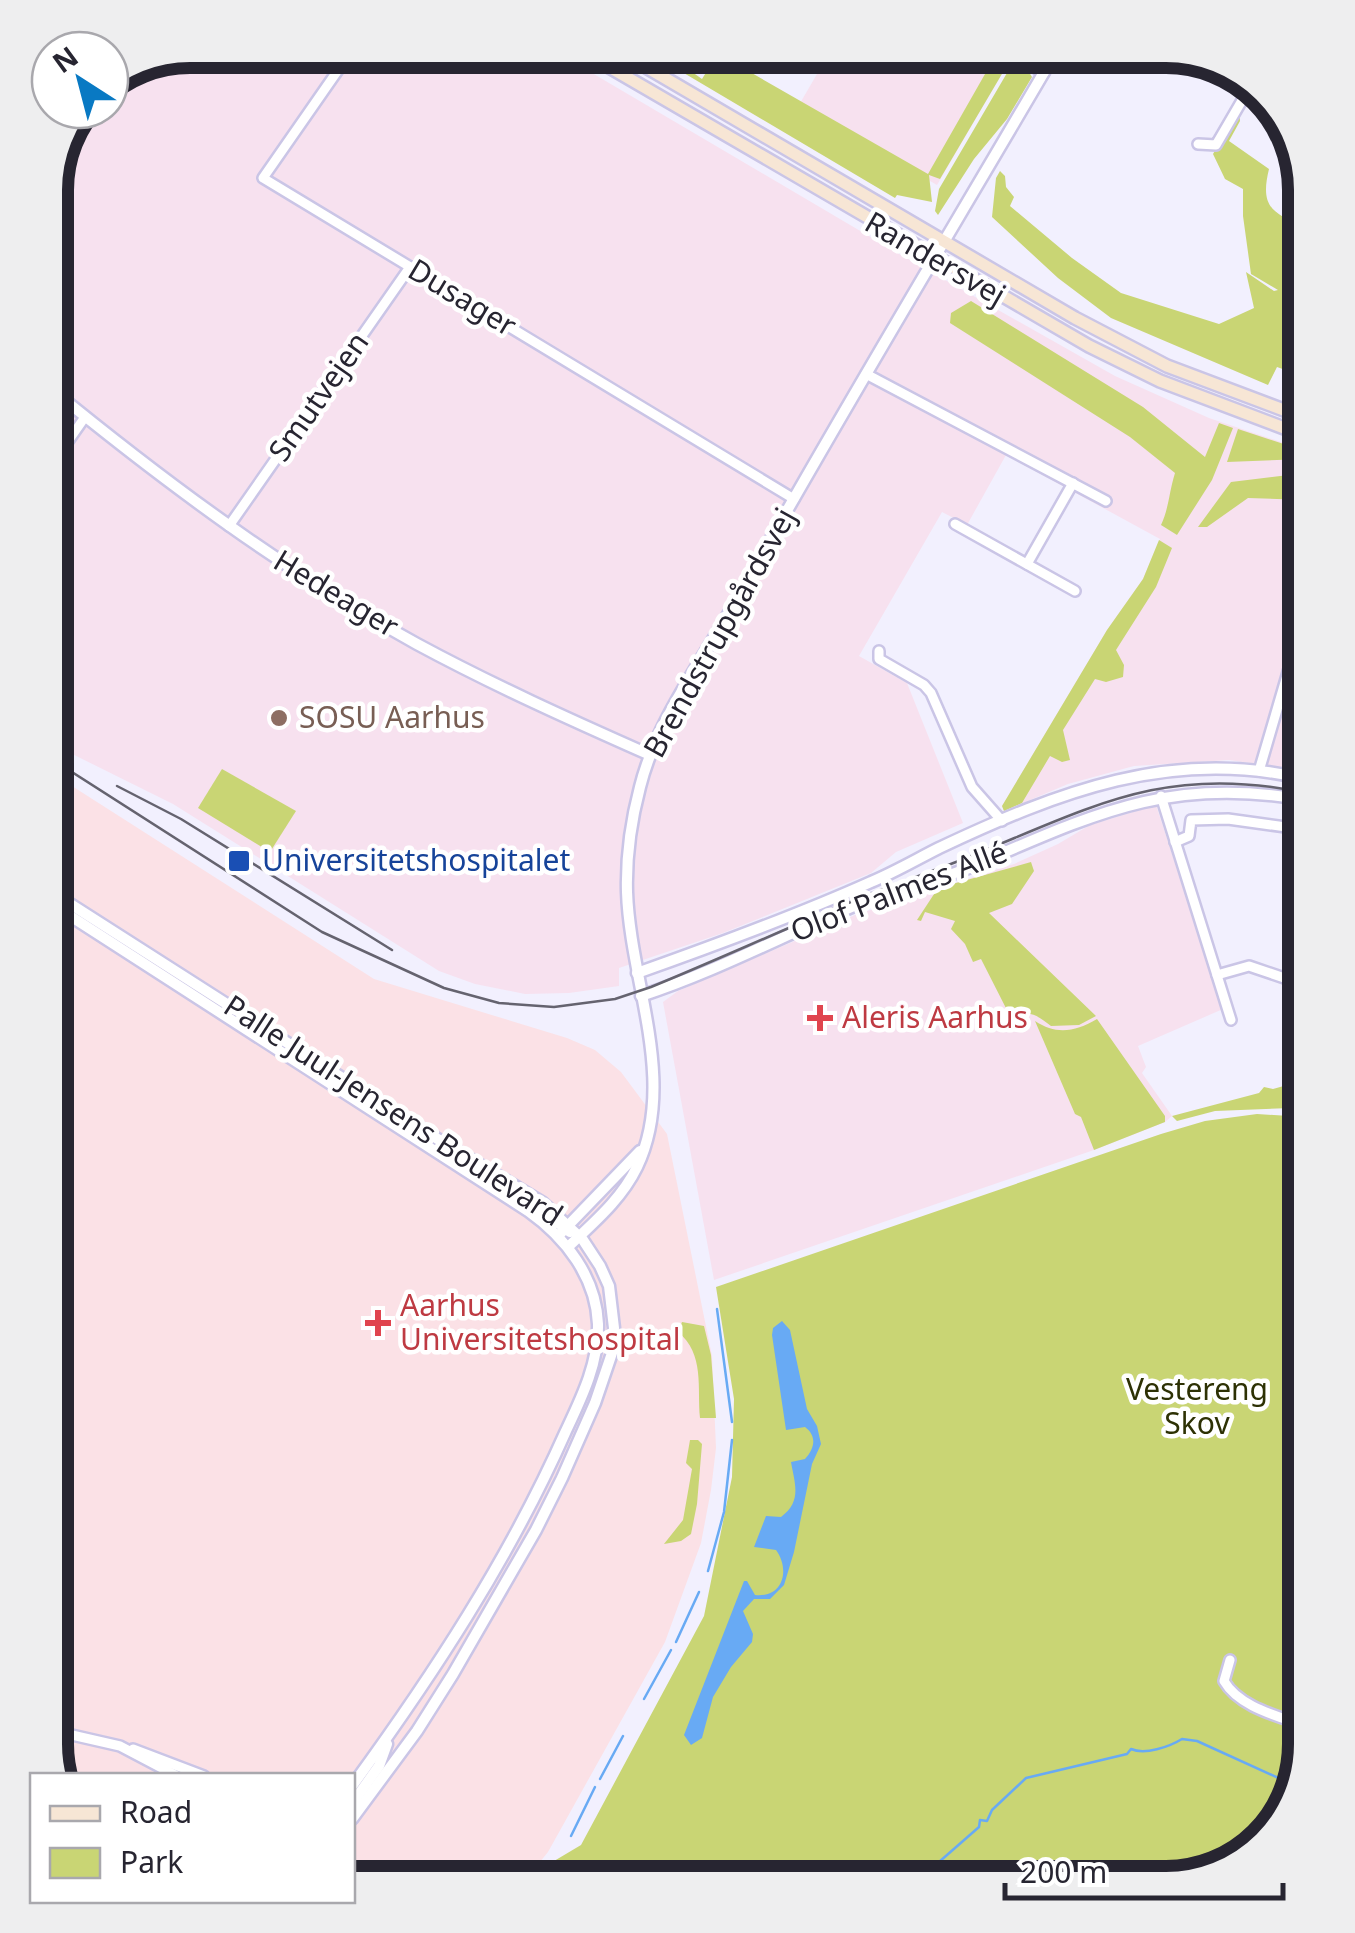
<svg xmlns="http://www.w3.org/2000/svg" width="1355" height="1933" viewBox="0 0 1355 1933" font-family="'Noto Sans',sans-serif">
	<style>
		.commercial { fill: #f7e1ef }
		.medical { fill: #fbe1e6 }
		.green { fill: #c9d574 }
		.water { fill: #68aaf4 }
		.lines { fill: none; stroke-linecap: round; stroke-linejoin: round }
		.stream { stroke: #68aaf4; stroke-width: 2.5 }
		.minor-casing { stroke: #cac5e6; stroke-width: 14 }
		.tertiary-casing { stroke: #cac5e6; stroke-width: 15 }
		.secondary-casing { stroke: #cac5e6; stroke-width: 16 }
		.minor { stroke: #fff; stroke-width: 9 }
		.tertiary { stroke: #fff; stroke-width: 10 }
		.secondary { stroke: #f7e6d5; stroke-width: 11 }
		.tram { stroke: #65636f; stroke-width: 2.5 }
		.education-dot { fill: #8d6e63; stroke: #fff; stroke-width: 4 }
		.transit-dot { fill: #1a4fb4; stroke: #fff; stroke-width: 4 }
		.health-dot { fill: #e0444e; stroke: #fff; stroke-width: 4 }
		.labels { text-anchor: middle; stroke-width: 9; stroke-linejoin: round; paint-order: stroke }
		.street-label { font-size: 30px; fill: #272531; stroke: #fff }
		.education-label { font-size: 30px; fill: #785e54; stroke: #fff; text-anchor: start }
		.transit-label { font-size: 30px; fill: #164399; stroke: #fff; text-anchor: start }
		.health-label { font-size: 30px; fill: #be3a42; stroke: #fff; text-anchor: start }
		.park-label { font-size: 30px; fill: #2d3104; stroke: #fff }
		.rim { fill: none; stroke: #272531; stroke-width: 12 }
	</style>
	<rect width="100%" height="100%" fill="#f2f0fe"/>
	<g class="commercial">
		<polygon points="190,50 553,50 901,255 1115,376 1209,418 1305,450 1305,771 1229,760 1134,766 1068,784 1004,811 1002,806 1107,630 1143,579 1160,539 1006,455 967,525 942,512 859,656 907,683 963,823 896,852 871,873 723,933 619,968 619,986 569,993 525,994 475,984 439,971 173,804 50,743 50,180 85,110 110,110 110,80"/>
		<polygon points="831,50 985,50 1008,63 937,185 799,105"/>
		<polygon points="1156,805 1223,1009 1138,1046 1146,1067 1142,1073 1172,1116 1165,1122 1094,1150 714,1280 663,1002 678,991 855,915 1014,864 1058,844 1090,825"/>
	</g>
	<polygon class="medical" points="50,772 374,979 567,1038 595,1050 621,1072 667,1134 712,1356 716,1448 711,1490 701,1543 665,1642 548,1852 523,1883 353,1883 352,1776 59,1775 50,1743"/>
	<g class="green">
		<polygon points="645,50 661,50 702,79 720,50 734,50 729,60 928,174 993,60 990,57 996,54 1009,62 940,179 929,175 932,202 897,195 895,198"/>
		<polygon points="1014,61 1027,69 1032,77 1007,119 974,159 938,215 935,211 939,189"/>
		<path d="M1239 110 1240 121 1229 141 1269 169C1260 206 1271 213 1305 227V318L1299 343 1305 347V377L1277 367 1268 385 1111 318 1058 278 992 217 996 178 1000 171 1005 176 1006 187 1014 197 1010 206 1072 258 1121 293 1219 324 1254 308 1246 272 1274 291 1278 290 1251 274 1243 216V189L1225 179 1213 154Z"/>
		<path d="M971 301 1143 407 1205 457 1219 423 1233 428 1212 480 1177 535 1161 525C1169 508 1169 492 1175 473L1130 437 950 323 951 313Z"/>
		<polygon points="1238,429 1305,451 1305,459 1227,462"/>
		<polygon points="1305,473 1305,500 1248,498 1207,527 1198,527 1231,482"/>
		<polygon points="1159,540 1172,548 1156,587 1116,650 1124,665 1123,677 1106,682 1095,679 1063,730 1070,760 1062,762 1050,756 1022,803 1004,811 1002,806 1107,630 1143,579"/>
		<polygon points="222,769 296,811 270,852 198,808"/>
		<path d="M1031 862 1034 871 1012 904 989 913 1096 1016 1079 1025 1051 1026C1035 1014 1030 1010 1011 1018L981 959 973 962 965 944 951 929 955 921 925 912 921 921 917 920 938 888Z"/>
		<path d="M1097 1019 1165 1116V1122L1094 1150 1081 1117 1075 1114 1035 1021C1056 1035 1075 1032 1097 1019Z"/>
		<polygon points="1305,1080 1305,1109 1293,1108 1296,1104 1291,1108 1215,1111 1177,1121 1172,1116 1259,1093 1264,1087 1273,1089"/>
		<polygon points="1257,1114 1305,1117 1305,1744 1286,1814 1235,1865 1166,1883 528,1883 544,1867 581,1845 704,1616 732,1477 734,1399 716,1287 1161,1134 1205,1121"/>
		<path d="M682 1322 704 1326 711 1355 716 1418H700C697 1388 705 1354 678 1332Z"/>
		<polygon points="690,1440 698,1440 702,1444 697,1504 691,1534 681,1541 664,1544 683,1520 692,1469 686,1463"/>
	</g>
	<path class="water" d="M782 1321 790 1330 807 1409 817 1426 821 1444 812 1464 794 1552 784 1585 770 1599H754L743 1611 753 1634 752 1642 731 1667 713 1697 702 1738 691 1745 684 1735 744 1581H747L755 1595C784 1598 790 1569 776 1550L754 1547 766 1516 781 1517C802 1501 795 1485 791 1462L805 1459C815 1448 817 1436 805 1427L786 1430 772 1335 773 1328Z"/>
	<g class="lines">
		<g class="stream">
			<polyline points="717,1309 732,1422"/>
			<polyline points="708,1571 724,1512 732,1440"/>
			<polyline points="676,1642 699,1592"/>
			<polyline points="644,1699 671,1650"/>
			<polyline points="600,1779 623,1736"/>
			<polyline points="571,1836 595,1787"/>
			<path d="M939 1862 979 1827 980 1820 987 1821 992 1810 1026 1778 1127 1754 1131 1749C1145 1755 1169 1747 1182 1739L1197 1741 1294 1785"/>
		</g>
		<g class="minor-casing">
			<g id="minor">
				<polyline points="352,50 263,178 794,499"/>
				<polyline points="1005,50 1044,73"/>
				<polyline points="1198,144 1216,145 1251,85"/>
				<polyline points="866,374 1106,501"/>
				<polyline points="50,467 85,417"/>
				<polyline points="955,524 1075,591"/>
				<polyline points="229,526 410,267"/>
				<polyline points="1027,564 1073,483"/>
				<polyline points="879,651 879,659 924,685 931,693 972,787 1002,821"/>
				<polyline points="1259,771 1305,614"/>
				<polyline points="1161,796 1231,1020"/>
				<polyline points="1175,842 1189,836 1191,820 1228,819 1293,828"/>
				<polyline points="1217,975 1249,966 1305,985"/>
				<path d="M1230 1660 1224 1681C1239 1707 1278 1716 1305 1726"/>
				<polyline points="50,1730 120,1746 177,1776"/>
				<polyline points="133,1749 204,1776"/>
			</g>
		</g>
		<g class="tertiary-casing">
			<g id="tertiary">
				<path d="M50 388C166 483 286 572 417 644 493 685 571 720 650 755"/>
				<polyline points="50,891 447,1145 543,1203 583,1240 600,1266 609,1286 614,1328 612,1353 595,1403 562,1478 536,1530 453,1674 417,1731 352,1819"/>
				<path d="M50 903 528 1211C566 1238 596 1277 598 1324 599 1363 581 1399 565 1433 509 1559 433 1675 352 1786"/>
				<path d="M637 973C716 945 795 916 871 882 895 872 917 859 939 848 1058 792 1172 747 1305 779"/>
				<path d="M641 996C715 972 786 934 859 904 894 890 932 883 968 868 1090 816 1168 775 1305 800"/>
				<polyline points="509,1192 534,1205 570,1232"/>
				<polyline points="558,1236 640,1151"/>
				<path d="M568 1247C593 1223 621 1200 637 1167 678 1081 630 982 627 892 626 857 631 821 640 787 657 719 703 660 737 599 840 414 950 233 1057 50"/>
				<polyline points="352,1804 379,1766 387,1744"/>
				<polyline points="352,1882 354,1883"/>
			</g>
		</g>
		<g class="secondary-casing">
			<g id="secondary">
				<polyline points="580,50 1089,346 1160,381 1305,436"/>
				<polyline points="617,50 1075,318 1167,366 1305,418"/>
			</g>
		</g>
		<use href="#minor" class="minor"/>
		<use href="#tertiary" class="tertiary"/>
		<use href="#secondary" class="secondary"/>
		<g class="tram">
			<path d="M50 758 322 932 444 988 499 1003 554 1007 615 999 651 987C724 957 795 924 868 895 899 882 931 872 961 860 1087 810 1163 762 1305 793"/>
			<polyline points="117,786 181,819 392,950"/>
		</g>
	</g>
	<circle class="education-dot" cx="279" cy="718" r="10"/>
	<rect class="transit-dot" x="227" y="849" width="24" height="24" rx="5"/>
	<g class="health-dot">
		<path d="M815 1003h10v10h10v10h-10v10h-10v-10h-10v-10h10z"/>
		<path d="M373 1308h10v10h10v10h-10v10h-10v-10h-10v-10h10z"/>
	</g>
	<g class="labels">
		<g class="street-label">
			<text transform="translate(935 259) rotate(30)" y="10">Randersvej</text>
			<text transform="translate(462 298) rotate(31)" y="10">Dusager</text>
			<text transform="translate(319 397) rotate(-55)" y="10">Smutvejen</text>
			<text transform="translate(336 594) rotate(31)" y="10">Hedeager</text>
			<text transform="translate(720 633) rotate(-61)" y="10">Brendstrupgårdsvej</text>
			<text transform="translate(899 892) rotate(-21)" y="10">Olof Palmes Allé</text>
			<text transform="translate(393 1111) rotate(33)" y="10">Palle Juul-Jensens Boulevard</text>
		</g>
		<g class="education-label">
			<text x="299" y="728">SOSU Aarhus</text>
		</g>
		<g class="transit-label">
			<text x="262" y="871">Universitetshospitalet</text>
		</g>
		<g class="health-label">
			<text x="842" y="1028">Aleris Aarhus</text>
			<text x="400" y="1316">Aarhus<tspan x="400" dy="34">Universitetshospital</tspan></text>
		</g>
		<g class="park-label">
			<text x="1197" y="1400">Vestereng<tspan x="1197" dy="34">Skov</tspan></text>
		</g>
	</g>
	<path d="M0 0H1355V1933H0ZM190 68H1166A122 122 0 0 1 1288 190V1744A122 122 0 0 1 1166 1866H190A122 122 0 0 1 68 1744V190A122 122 0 0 1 190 68Z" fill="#eeeeef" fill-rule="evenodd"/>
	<path class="rim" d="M190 68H1166A122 122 0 0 1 1288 190V1744A122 122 0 0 1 1166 1866H190A122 122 0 0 1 68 1744V190A122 122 0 0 1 190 68Z"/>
	<rect x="30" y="1773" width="325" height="130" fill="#ffffff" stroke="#a9a8ad" stroke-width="2.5"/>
	<rect x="50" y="1806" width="50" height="15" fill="#f7e6d5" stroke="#a9a8ad" stroke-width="2.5"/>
	<text x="120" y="1823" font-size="30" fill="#272531">Road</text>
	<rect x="50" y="1848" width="50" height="30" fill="#c9d574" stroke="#a9a8ad" stroke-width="2.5"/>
	<text x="120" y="1873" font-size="30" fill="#272531">Park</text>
	<g transform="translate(80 80) rotate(324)"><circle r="48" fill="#ffffff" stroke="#a9a8ad" stroke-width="2.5"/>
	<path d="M0-8L18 38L0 25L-18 38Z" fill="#0979c3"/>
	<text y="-15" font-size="28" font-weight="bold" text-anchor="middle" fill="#272531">N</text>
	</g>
	<path d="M1005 1883v15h278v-15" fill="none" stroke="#272531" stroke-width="5"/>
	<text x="1020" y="1883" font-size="30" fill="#272531" stroke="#ffffff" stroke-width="8" paint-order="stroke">200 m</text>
</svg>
